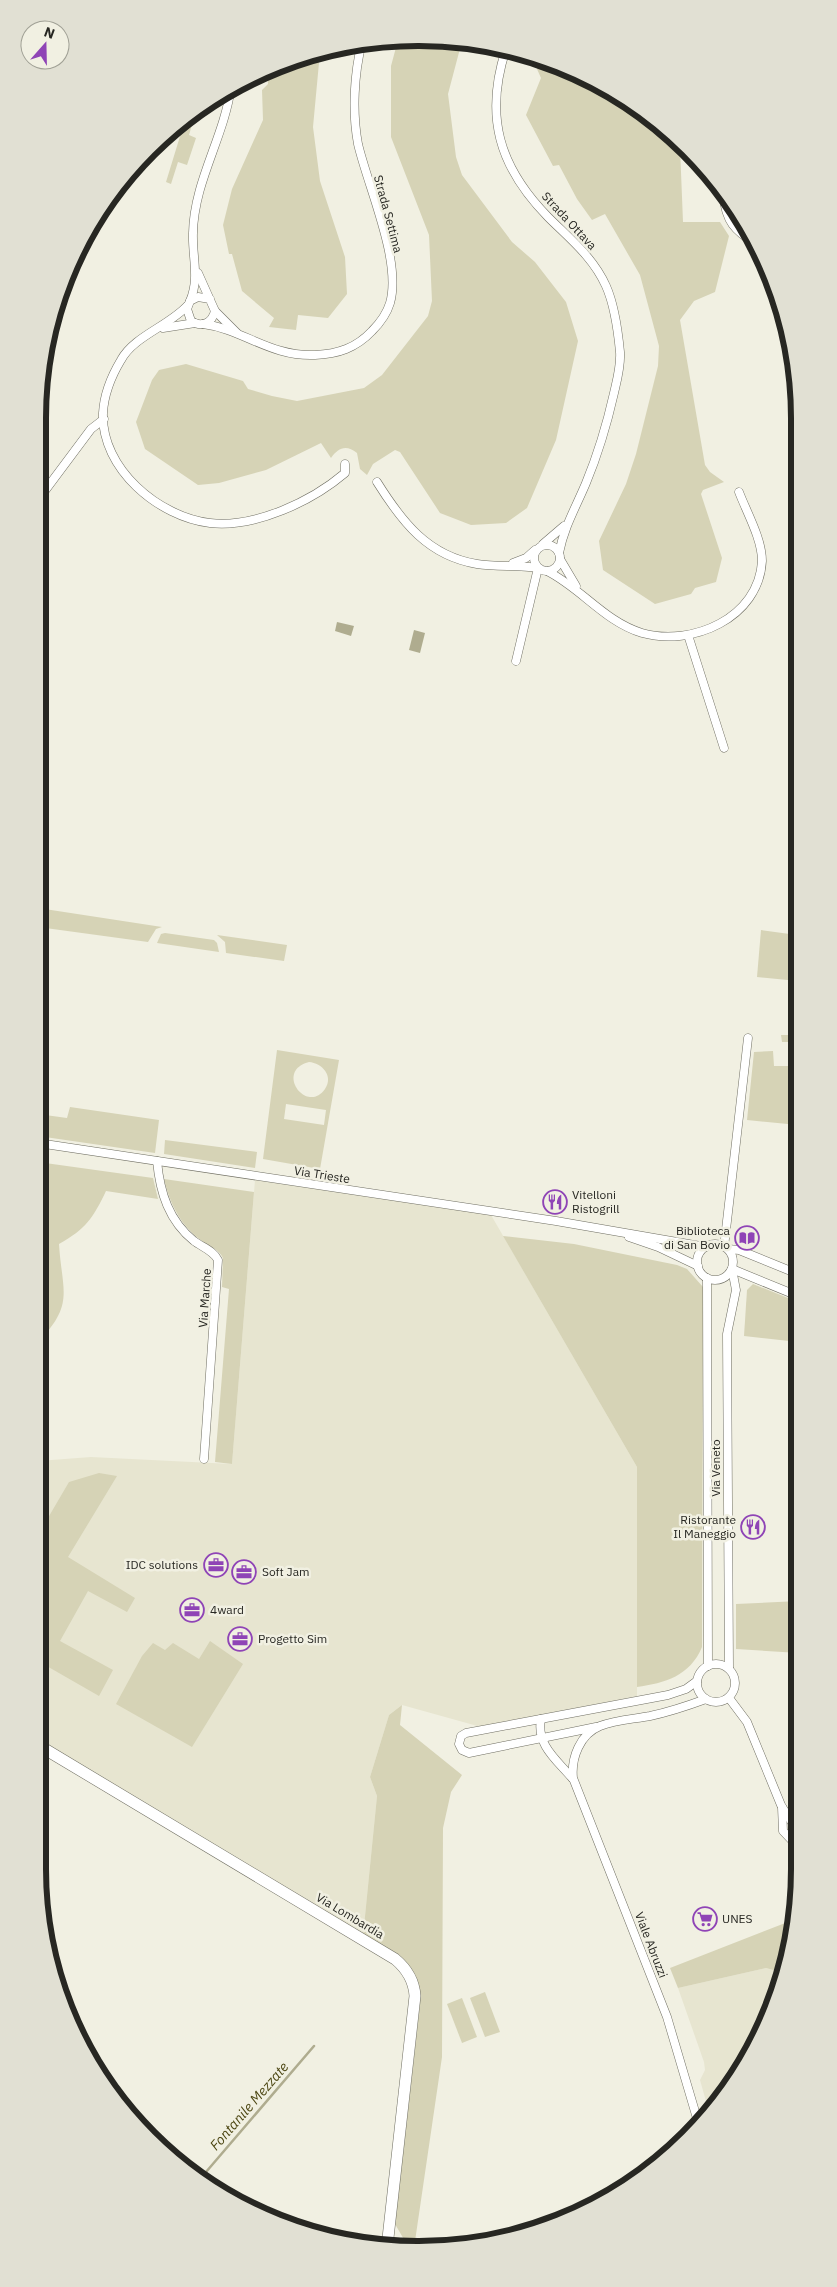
<svg xmlns="http://www.w3.org/2000/svg" width="837" height="2287" viewBox="0 0 837 2287" font-family="'IBM Plex Sans',sans-serif">
	<style>
		.built { fill: #e7e5d0 }
		.green { fill: #d6d3b6; fill-rule: evenodd }
		.water { fill: #afac8f }
		.lines { fill: none; stroke-linecap: round; stroke-linejoin: round }
		.stream { stroke: #afac8f; stroke-width: 2.5 }
		.street-casing { stroke: #6f6e62; stroke-width: 9 }
		.secondary-casing { stroke: #6f6e62; stroke-width: 12 }
		.street { stroke: #fff; stroke-width: 8 }
		.secondary { stroke: #fff; stroke-width: 11 }
		.labels { text-anchor: middle; stroke-width: 5; stroke-linejoin: round; paint-order: stroke }
		.street-label { font-size: 12px; fill: #272722; stroke: #f1f0e2 }
		.poi-label { font-size: 12px; fill: #272722; stroke: #f1f0e2; text-anchor: start }
		.water-label { font-size: 14px; font-style: italic; fill: #4d4713; stroke: #f1f0e2 }
		.rim { fill: none; stroke: #272722; stroke-width: 6 }
	</style>
	<rect width="100%" height="100%" fill="#f1f0e2"/>
	<g class="built">
		<polygon points="255,1180 491,1215 637,1467 637,1696 481,1727 402,1705 389,1715 370,1777 377,1796 363,1936 38,1742 38,1461 91,1457 232,1464"/>
		<polygon points="766,1968 784,1973 735,2080 709,2112 700,2080 705,2070 704,2062 678,1988"/>
	</g>
	<g class="green">
		<path d="M443 38 462 41 448 94 456 157 462 175 512 242 535 262 566 302 578 341 556 440 527 508 506 523 471 525 440 513 400 452 395 450 373 464 367 475 360 469 357 453C346 444 338 448 331 458L321 443 266 470 219 483 198 485 145 449 136 422 152 380 159 370 186 364 243 381 248 389 272 396 297 401 364 388 382 375 428 316 432 301 429 235 391 137V66L398 40Z"/>
		<polygon points="320,52 313,127 320,181 345,257 347,294 328,318 298,315 296,330 269,327 274,318 242,291 232,254 229,254 223,225 232,189 263,120 262,90 268,84 267,71 296,58"/>
		<polygon points="540,60 609,89 680,147 683,222 720,222 729,236 715,292 694,301 680,320 705,465 710,472 724,482 703,490 701,494 722,558 716,582 695,588 691,594 655,604 603,570 599,541 626,484 636,454 658,366 659,346 640,275 605,214 592,220 577,199 559,165 553,166 526,115 541,78 537,69"/>
		<polygon points="196,111 189,135 196,138 187,165 178,162 171,184 166,182 185,120"/>
		<polygon points="38,908 162,927 156,929 148,942 38,927"/>
		<polygon points="761,930 797,935 798,981 757,977"/>
		<polygon points="165,933 214,940 217,943 219,952 157,943 161,934"/>
		<polygon points="217,935 287,945 284,961 226,953 225,942"/>
		<polygon points="781,1035 798,1035 798,1042 782,1042"/>
		<path d="M277 1050 339 1060 320 1169 263 1159ZM309 1062C322 1063 334 1076 325 1089 307 1115 274 1071 309 1062ZM286 1104 326 1110 324 1125 284 1119Z"/>
		<polygon points="773,1051 774,1066 798,1066 798,1125 747,1120 754,1052"/>
		<polygon points="70,1107 159,1120 155,1153 38,1136 38,1114 67,1118"/>
		<polygon points="165,1140 257,1152 255,1168 164,1154"/>
		<path d="M38 1162 153 1178 158 1199 106 1191C93 1218 86 1229 59 1244 62 1292 75 1304 38 1342Z"/>
		<path d="M164 1179 254 1192 232 1464 215 1462 229 1289 222 1287 223 1258C219 1249 210 1247 202 1241 181 1226 170 1204 164 1179Z"/>
		<path d="M503 1236 574 1244 677 1265 687 1269 703 1287 702 1647C690 1676 665 1683 637 1687V1467Z"/>
		<polygon points="753,1284 798,1302 798,1342 744,1336 747,1290"/>
		<polygon points="99,1473 117,1476 68,1557 135,1598 127,1612 88,1591 60,1641 113,1670 99,1696 38,1661 38,1535 69,1482"/>
		<polygon points="799,1601 799,1653 736,1649 736,1604"/>
		<polygon points="210,1641 243,1664 192,1747 116,1704 142,1656 153,1643 165,1650 173,1643 199,1659"/>
		<path d="M402 1705 400 1725 462 1775 451 1792 443 1828 442 2057 414 2248H409L395 2224 420 2004C422 1962 394 1954 363 1936L377 1796 370 1777 389 1715Z"/>
		<polygon points="793,1920 784,1973 766,1968 678,1988 670,1968"/>
		<polygon points="485,1992 500,2032 485,2037 470,1998"/>
		<polygon points="462,1998 477,2037 462,2043 447,2004"/>
	</g>
	<g class="water">
		<polygon points="337,622 354,626 351,636 335,631"/>
		<polygon points="414,630 425,633 420,653 409,650"/>
	</g>
	<g class="lines">
		<polyline class="stream" points="200,2179 314,2046"/>
		<g class="street-casing">
			<g id="street">
				<path d="M506 49C484 116 499 167 548 217 570 239 593 257 606 286 615 306 618 331 620 352 621 366 617 380 614 393 607 424 598 454 586 483 576 507 564 527 559 553"/>
				<path d="M723 194C726 222 734 230 757 245"/>
				<path d="M198 273 215 311C212 323 202 328 191 321L187 309 190 301 198 297 210 299"/>
				<path d="M190 301C200 278 192 257 193 233 194 181 224 138 231 87"/>
				<path d="M188 305C169 326 134 336 121 360 112 375 104 395 103 413 101 469 159 517 210 523 256 528 312 501 345 473V464"/>
				<polyline points="215,311 237,333"/>
				<path d="M203 324C243 329 270 357 315 355 338 354 356 348 372 331 380 323 387 313 390 303 402 261 368 187 358 144 352 112 354 74 362 42"/>
				<polyline points="163,328 195,323"/>
				<path d="M377 482C402 522 428 556 477 564 497 567 518 565 538 568L516 661"/>
				<polyline points="38,500 91,429 104,419"/>
				<polyline points="543,544 564,526"/>
				<circle cx="547" cy="558" r="13"/>
				<polyline points="560,559 576,586"/>
				<polyline points="513,563 526,558 535,550"/>
				<path d="M547 571C581 588 605 622 642 633 692 647 759 618 762 561 762 539 747 513 739 492"/>
				<polyline points="688,635 724,748"/>
				<polyline points="38,1143 556,1221 706,1247"/>
				<path d="M157 1161C160 1193 169 1221 194 1241 202 1247 214 1251 218 1260L204 1459"/>
				<polyline points="629,1237 658,1247 698,1266"/>
				<circle cx="715" cy="1262" r="18"/>
				<polyline points="724,1247 748,1038"/>
				<polyline points="728,1249 739,1250 798,1274"/>
				<polyline points="732,1269 798,1296"/>
				<polyline points="707,1278 708,1666"/>
				<circle cx="716" cy="1683" r="19"/>
				<polyline points="729,1668 727,1334 736,1290 732,1269"/>
				<polyline points="729,1698 747,1722 781,1805 799,1834"/>
				<path d="M541 1719C536 1745 557 1760 572 1778"/>
				<polyline points="596,1727 469,1753 462,1750 459,1744 461,1736 466,1733 668,1695 686,1689 697,1681"/>
				<polyline points="782,1807 783,1831 799,1848"/>
				<path d="M699 2125 667 2017 573 1778C571 1758 580 1734 600 1726 615 1720 634 1719 650 1716 669 1712 687 1706 706 1699"/>
			</g>
		</g>
		<g class="secondary-casing">
			<path id="secondary" d="M38 1745 395 1959C407 1969 414 1980 415 1996L387 2247"/>
		</g>
		<use href="#street" class="street"/>
		<use href="#secondary" class="secondary"/>
	</g>
	<defs>
		<g id="restaurant-ring" transform="scale(1.25)"><circle r="9.5" fill="#f1f0e2" stroke="#8f44b6" stroke-width="1.5"/><path d="M-5-6h1v4h1v-4h1v4h1v-4h1v5L-1.5 .5V6h-2V.5L-5-1ZM5-6V6H3V1.5H1.5Q1.5-4 5-6Z" fill="#8f44b6"/></g>
		<g id="library-ring" transform="scale(1.25)"><circle r="9.5" fill="#f1f0e2" stroke="#8f44b6" stroke-width="1.5"/><path d="M-6-4Q-3-5.5-.7-3.5V5Q-3 3-6 4ZM6-4Q3-5.5 .7-3.5V5Q3 3 6 4Z" fill="#8f44b6"/></g>
		<g id="office-ring" transform="scale(1.25)"><circle r="9.5" fill="#f1f0e2" stroke="#8f44b6" stroke-width="1.5"/><path d="M-6-3h4V-5.5h4V-3h4V5H-6ZM-1-4.5V-3h2v-1.5ZM-6 0V1H6V0Z" fill="#8f44b6"/></g>
		<g id="supermarket-ring" transform="scale(1.25)"><circle r="9.5" fill="#f1f0e2" stroke="#8f44b6" stroke-width="1.5"/><path d="M-6-5.5h2.5l.6 2H6L4.5 2H-2.5L-4.4-4H-6ZM-1.5 3.2a1.3 1.3 0 1 0 .1 0ZM3 3.2a1.3 1.3 0 1 0 .1 0Z" fill="#8f44b6"/></g>
	</defs>
	<g fill-rule="evenodd">
		<use href="#restaurant-ring" x="555" y="1202"/>
		<use href="#library-ring" x="747" y="1238"/>
		<use href="#restaurant-ring" x="753" y="1527"/>
		<use href="#office-ring" x="216" y="1565"/>
		<use href="#office-ring" x="244" y="1572"/>
		<use href="#office-ring" x="192" y="1610"/>
		<use href="#office-ring" x="240" y="1639"/>
		<use href="#supermarket-ring" x="705" y="1919"/>
	</g>
	<g class="labels">
		<g class="street-label">
			<text transform="translate(388 214) rotate(75)" y="4">Strada Settima</text>
			<text transform="translate(569 221) rotate(47)" y="4">Strada Ottava</text>
			<text transform="translate(322 1175) rotate(9)" y="4">Via Trieste</text>
			<text transform="translate(205 1298) rotate(-86)" y="4">Via Marche</text>
			<text transform="translate(716 1468) rotate(-90)" y="4">Via Veneto</text>
			<text transform="translate(350 1916) rotate(31)" y="4">Via Lombardia</text>
			<text transform="translate(651 1945) rotate(69)" y="4">Viale Abruzzi</text>
		</g>
		<g class="poi-label">
			<text x="572" y="1199">Vitelloni<tspan x="572" dy="14">Ristogrill</tspan></text>
			<text x="730" y="1235" text-anchor="end">Biblioteca<tspan x="730" dy="14">di San Bovio</tspan></text>
			<text x="736" y="1524" text-anchor="end">Ristorante<tspan x="736" dy="14">Il Maneggio</tspan></text>
			<text x="198" y="1569" text-anchor="end">IDC solutions</text>
			<text x="262" y="1576">Soft Jam</text>
			<text x="210" y="1614">4ward</text>
			<text x="258" y="1643">Progetto Sim</text>
			<text x="722" y="1923">UNES</text>
		</g>
		<g class="water-label">
			<text transform="translate(249 2106) rotate(-49)" y="5">Fontanile Mezzate</text>
		</g>
	</g>
	<path d="M0 0H837V2287H0ZM418 46H419A372 372 0 0 1 791 418V1869A372 372 0 0 1 419 2241H418A372 372 0 0 1 46 1869V418A372 372 0 0 1 418 46Z" fill="#e1e0d3" fill-rule="evenodd"/>
	<path class="rim" d="M418 46H419A372 372 0 0 1 791 418V1869A372 372 0 0 1 419 2241H418A372 372 0 0 1 46 1869V418A372 372 0 0 1 418 46Z"/>
	<g transform="translate(45 45) rotate(20)"><circle r="24" fill="#f1f0e2" stroke="#a0a095"/>
	<path d="M0-4L9 19L0 12L-9 19Z" fill="#8f44b6"/>
	<text y="-8" font-size="14" font-weight="bold" text-anchor="middle" fill="#272722">N</text>
	</g>
</svg>
